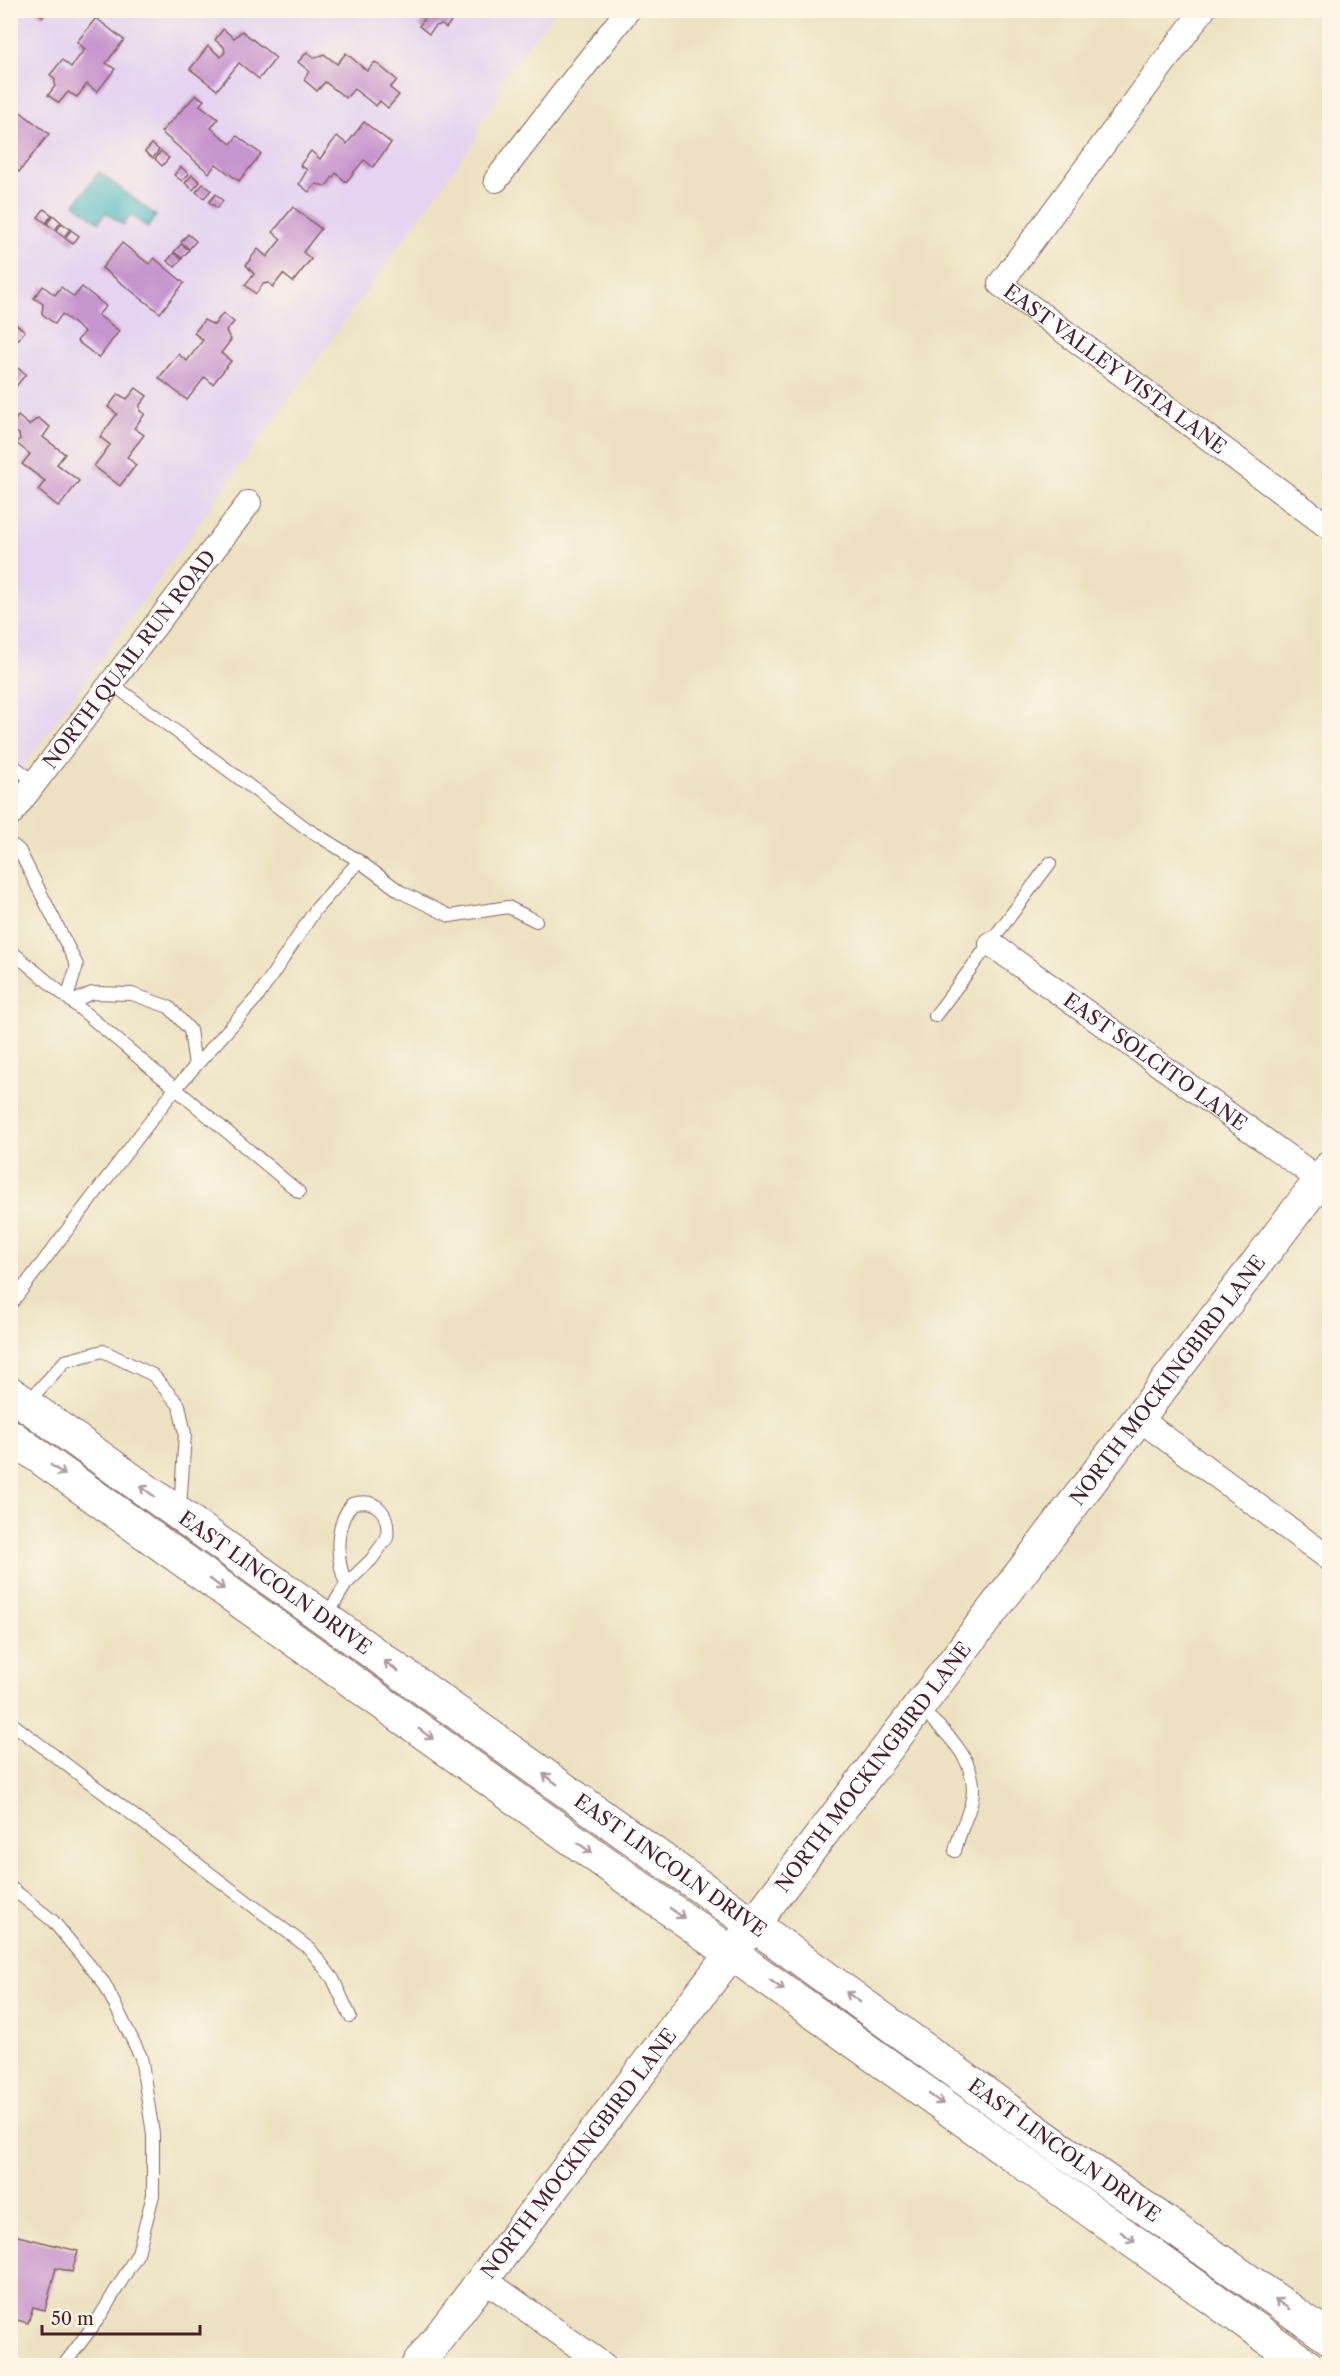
<svg xmlns="http://www.w3.org/2000/svg" width="1340" height="2376" viewBox="0 0 1340 2376" font-family="'Libre Caslon Text',serif">
	<style>
		.built { fill: #e5d3f1 }
		.water { fill: #47b5c2; stroke: #486a76; stroke-width: 1.5 }
		.building { fill: #c795ce }
		.lines { fill: none; stroke-linecap: round; stroke-linejoin: round }
		.service-casing { stroke: #836360; stroke-width: 14 }
		.minor-casing { stroke: #836360; stroke-width: 26 }
		.tertiary-casing { stroke: #836360; stroke-width: 34 }
		.secondary-casing { stroke: #836360; stroke-width: 35 }
		.service { stroke: #fff; stroke-width: 12 }
		.minor { stroke: #fff; stroke-width: 24 }
		.tertiary { stroke: #fff; stroke-width: 32 }
		.secondary { stroke: #fff; stroke-width: 33 }
		.oneway { stroke: #ae9aa0 }
		.labels { text-anchor: middle; stroke-width: 4.5; stroke-linejoin: round; paint-order: stroke }
		.street-label { font-size: 20px; fill: #4a1f2b; stroke: #fcf5e5 }
	</style>
	<rect width="100%" height="100%" fill="#fcf5e5"/>
	<filter id="ink" filterUnits="userSpaceOnUse"><feTurbulence type="fractalNoise" baseFrequency=".0167" numOctaves="2"/><feDisplacementMap in="SourceGraphic" scale="12" xChannelSelector="R" yChannelSelector="G"/><feConvolveMatrix kernelMatrix="1 2 1 2 8 2 1 2 1" color-interpolation-filters="sRGB"/></filter>
	<filter id="wash" filterUnits="userSpaceOnUse"><feTurbulence type="fractalNoise" baseFrequency=".008" numOctaves="4" result="noise"/><feDisplacementMap in="SourceGraphic" scale="24" xChannelSelector="R" yChannelSelector="G"/><feGaussianBlur stdDeviation="1.35" result="paint"/><feColorMatrix in="noise" values="0 0 0 0 0 0 0 0 0 0 0 0 0 0 0 0 0 1.4 0 .05"/><feComposite in="paint" operator="in"/></filter>
	<g filter="url(#wash)">
		<rect width="100%" height="100%" fill="#ece2c1"/>
		<polygon class="built" points="11,11 556,11 499,81 501,94 479,123 477,138 11,784"/>
		<polygon class="water" points="99,172 156,216 148,228 131,215 123,225 106,212 99,222 75,204"/>
		<g id="blocks">
			<g class="building">
				<polygon points="35,10 48,10 43,17"/>
				<polygon points="124,10 137,10 132,17"/>
				<polygon points="424,10 451,10 456,15 446,28 442,25 436,26 429,34 419,26 427,15"/>
				<polygon points="96,18 124,40 106,63 115,69 97,92 87,84 77,97 68,92 59,103 48,95 55,86 55,80 50,75 62,60 71,67 85,49 77,42"/>
				<polygon points="223,29 234,38 242,31 276,58 259,79 239,63 217,90 190,69 208,46 221,57 225,52 224,47 215,40"/>
				<polygon points="307,52 315,58 324,54 337,64 346,53 367,71 375,62 397,80 390,88 399,95 388,108 380,101 376,106 354,89 346,98 325,82 317,91 304,80 309,71 298,62"/>
				<polygon points="196,95 204,100 200,105 218,119 211,128 231,144 237,136 261,154 239,181 216,164 209,173 161,132"/>
				<polygon points="10,104 49,134 19,172 10,166"/>
				<polygon points="364,122 391,143 373,167 364,160 346,182 336,173 326,186 316,184 309,192 299,184 307,170 300,165 311,151 320,159 337,136 347,144"/>
				<polygon points="152,144 159,150 153,158 145,152"/>
				<polygon points="161,151 169,158 162,166 155,159"/>
				<polygon points="181,167 189,174 182,181 174,175"/>
				<polygon points="192,175 200,182 193,190 185,183"/>
				<polygon points="203,184 211,190 204,198 196,192"/>
				<polygon points="216,194 223,201 217,208 209,202"/>
				<polygon points="293,207 321,229 303,252 311,259 293,282 283,274 273,287 269,283 263,284 256,294 245,285 254,274 246,265 258,249 267,257 281,239 273,232"/>
				<polygon points="44,209 52,215 46,223 38,217"/>
				<polygon points="53,215 61,222 55,230 47,224"/>
				<polygon points="62,223 70,229 64,237 56,231"/>
				<polygon points="71,230 79,236 73,244 65,238"/>
				<polygon points="188,234 196,241 189,249 181,242"/>
				<polygon points="122,243 149,264 154,258 184,283 160,313 102,268"/>
				<polygon points="181,244 189,250 182,258 174,252"/>
				<polygon points="174,253 182,259 175,267 167,261"/>
				<polygon points="43,286 55,295 61,287 74,297 82,287 106,306 98,315 119,331 99,358 77,341 84,332 62,314 55,324 42,314 43,304 34,298"/>
				<polygon points="223,313 234,322 226,331 231,340 221,353 231,361 213,384 205,377 187,400 159,378 178,354 187,361 203,340 194,333 204,320 214,325"/>
				<polygon points="10,320 25,331 10,350"/>
				<polygon points="10,363 26,374 10,394"/>
				<polygon points="136,388 147,396 140,405 140,411 145,414 134,428 144,435 127,457 136,465 120,486 94,466 110,445 100,437 117,414 108,407 118,394 127,399"/>
				<polygon points="18,416 29,425 38,418 50,427 43,437 65,454 57,464 79,481 59,507 38,490 45,481 22,464 30,454 16,443 20,439 19,434 10,428"/>
				<polygon points="10,2234 78,2251 72,2272 56,2268 45,2310 33,2307 28,2323 10,2318"/>
			</g>
		</g>
	</g>
	<g filter="url(#ink)">
		<use href="#blocks" fill-opacity="0" stroke="#836360" stroke-width="1.5"/>
		<g class="lines">
			<g class="service-casing">
				<g id="service">
					<polyline points="111,683 306,828 359,861"/>
					<polyline points="10,763 35,782"/>
					<polyline points="10,843 19,850 77,965 67,998"/>
					<polyline points="10,950 299,1192"/>
					<polyline points="72,1002 92,993 132,994 169,1007 190,1030 195,1066"/>
					<polyline points="935,1016 1050,863"/>
					<polyline points="10,1305 175,1089 259,995 316,909 359,861 401,892 450,916 508,907 536,921"/>
					<polyline points="26,1404 65,1361 103,1351 153,1375 179,1405 185,1434 180,1509"/>
					<path d="M326 1617 346 1584C336 1558 334 1526 352 1504 377 1497 390 1513 387 1538L371 1560 346 1584"/>
					<path d="M920 1709C947 1733 984 1765 970 1807 965 1821 959 1835 955 1851"/>
					<polyline points="10,1722 310,1949 333,1979 350,2016"/>
					<polyline points="10,1887 53,1921 104,1983 141,2057 153,2134 153,2195 138,2253 99,2318 63,2366"/>
				</g>
			</g>
			<g class="minor-casing">
				<g id="minor">
					<path id="s1" d="M1203 10 1000 284 1330 528"/>
					<polyline points="496,180 628,10"/>
					<path id="s2" d="M10 815 249 503"/>
					<path id="s3" d="M991 944 1320 1180"/>
					<polyline points="1138,1418 1330,1559"/>
					<polyline points="484,2279 605,2366"/>
				</g>
			</g>
			<g class="tertiary-casing">
				<g id="tertiary">
					<path id="s4" d="M417 2366 1330 1167"/>
				</g>
			</g>
			<g class="secondary-casing">
				<g id="secondary">
					<path id="s5" d="M10 1393 751 1923 1061 2149 1330 2338"/>
					<polyline points="10,1436 1307,2366"/>
				</g>
			</g>
			<use href="#service" class="service"/>
			<use href="#minor" class="minor"/>
			<use href="#tertiary" class="tertiary"/>
			<use href="#secondary" class="secondary"/>
		</g>
		<defs><path id="oneway-shaft" d="M-6 0H5M1.5-3L5.5 0L1.5 3" fill="none" stroke-width="1.6" stroke-linecap="round" stroke-linejoin="round" transform="scale(1.5)"/></defs>
		<g class="oneway">
			<use href="#oneway-shaft" transform="translate(58 1470) rotate(36)"/>
			<use href="#oneway-shaft" transform="translate(147 1491) rotate(-144)"/>
			<use href="#oneway-shaft" transform="translate(217 1584) rotate(36)"/>
			<use href="#oneway-shaft" transform="translate(391 1666) rotate(-144)"/>
			<use href="#oneway-shaft" transform="translate(426 1734) rotate(36)"/>
			<use href="#oneway-shaft" transform="translate(550 1779) rotate(-144)"/>
			<use href="#oneway-shaft" transform="translate(585 1848) rotate(36)"/>
			<use href="#oneway-shaft" transform="translate(677 1913) rotate(36)"/>
			<use href="#oneway-shaft" transform="translate(777 1985) rotate(36)"/>
			<use href="#oneway-shaft" transform="translate(853 1997) rotate(-144)"/>
			<use href="#oneway-shaft" transform="translate(936 2099) rotate(36)"/>
			<use href="#oneway-shaft" transform="translate(1128 2237) rotate(36)"/>
			<use href="#oneway-shaft" transform="translate(1282 2304) rotate(-145)"/>
		</g>
	</g>
	<g class="labels">
		<g class="street-label">
			<text dy="7" stroke="none"><textPath href="#s1" startOffset="484">EAST VALLEY VISTA LANE</textPath></text>
			<text dy="7" stroke="none"><textPath href="#s2" startOffset="196">NORTH QUAIL RUN ROAD</textPath></text>
			<text dy="7" stroke="none"><textPath href="#s3" startOffset="202">EAST SOLCITO LANE</textPath></text>
			<text dy="7" stroke="none"><textPath href="#s4" startOffset="1239">NORTH MOCKINGBIRD LANE</textPath></text>
			<text dy="7" stroke="none"><textPath href="#s5" startOffset="326">EAST LINCOLN DRIVE</textPath></text>
			<text dy="7" stroke="none"><textPath href="#s4" startOffset="753">NORTH MOCKINGBIRD LANE</textPath></text>
			<text dy="7" stroke="none"><textPath href="#s5" startOffset="812">EAST LINCOLN DRIVE</textPath></text>
			<text dy="7" stroke="none"><textPath href="#s5" startOffset="1298">EAST LINCOLN DRIVE</textPath></text>
			<text dy="7" stroke="none"><textPath href="#s4" startOffset="267">NORTH MOCKINGBIRD LANE</textPath></text>
		</g>
	</g>
	<rect width="1340" height="2376" fill="none" stroke="#fcf5e5" stroke-width="36"/>
	<path d="M42 2325v9h158v-9" fill="none" stroke="#4a1f2b" stroke-width="3"/>
	<text x="51" y="2325" font-size="18" fill="#4a1f2b" stroke="#fcf5e5" stroke-width="4.5" paint-order="stroke">50 m</text>
</svg>
